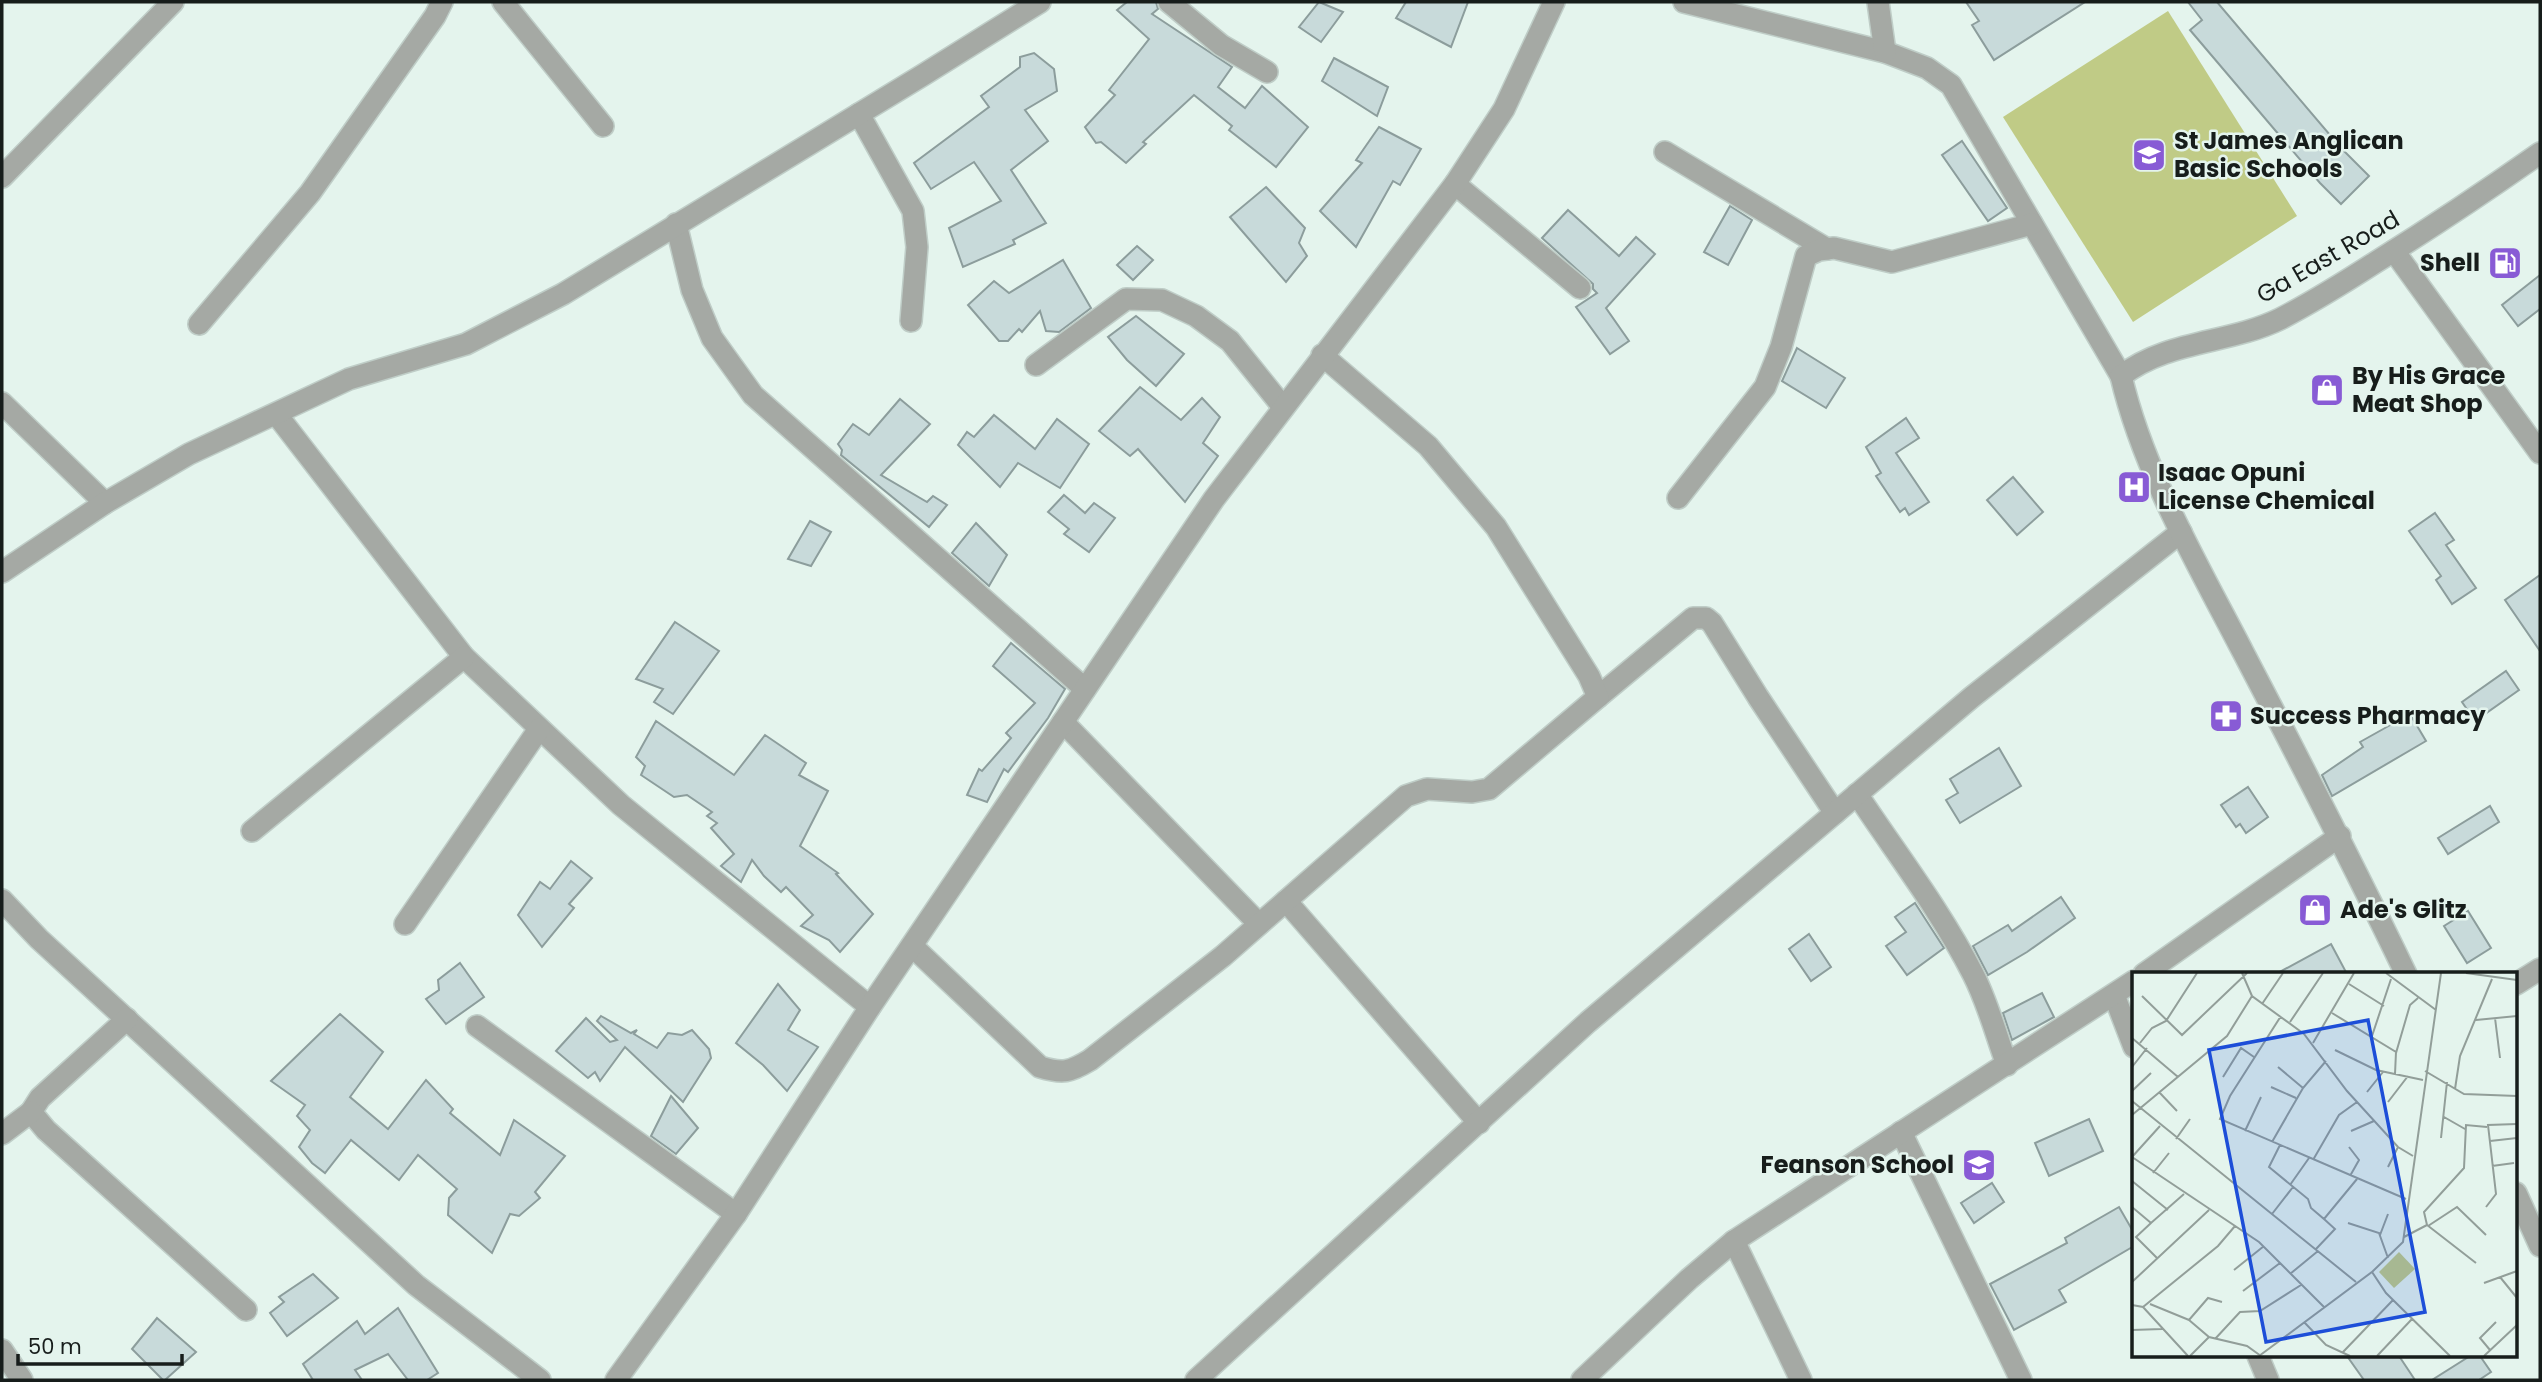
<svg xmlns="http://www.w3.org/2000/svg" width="2542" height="1382" viewBox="0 0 2542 1382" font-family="Poppins,sans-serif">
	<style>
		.green { fill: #c0cb86 }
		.building { fill: #c8dada; stroke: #8c9d9c; stroke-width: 2 }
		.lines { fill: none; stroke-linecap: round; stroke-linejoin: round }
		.minor-casing { stroke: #bfcdc7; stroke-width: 24 }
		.tertiary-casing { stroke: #bfcdc7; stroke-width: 24 }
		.minor { stroke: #a5a9a4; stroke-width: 21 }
		.tertiary { stroke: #a5a9a4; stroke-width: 21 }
		.labels { text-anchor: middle; stroke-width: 5; stroke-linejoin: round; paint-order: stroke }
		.poi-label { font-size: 24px; font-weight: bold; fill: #171d1b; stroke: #e4f4ed; text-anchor: start }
		.street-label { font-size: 24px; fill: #171d1b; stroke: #e4f4ed }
		.inset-road { fill: none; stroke: #929e99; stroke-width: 2 }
		.view { fill: #1d4ed8; fill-opacity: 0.15; stroke: #1d4ed8; stroke-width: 3.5 }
		.inset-edge { fill: none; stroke: #171d1b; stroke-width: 3.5 }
	</style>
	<rect width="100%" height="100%" fill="#e4f4ed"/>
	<polygon class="green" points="2168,11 2297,216 2133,322 2003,117"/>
	<g class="building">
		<polygon points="1127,2 1156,2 1158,9 1152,14 1232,67 1218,87 1245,108 1262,86 1308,127 1276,167 1229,130 1232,126 1194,95 1143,142 1146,144 1126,163 1101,142 1096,143 1085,127 1115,95 1109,90 1149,39 1117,10"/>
		<polygon points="1319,2 1343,12 1321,42 1299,27"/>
		<polygon points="1406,2 1468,2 1451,47 1396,18"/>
		<polygon points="1966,2 2085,2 1994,60 1972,25 1979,21"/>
		<polygon points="2188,2 2217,2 2341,148 2369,176 2341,204 2320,183 2190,30 2202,20"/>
		<polygon points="1034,53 1054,69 1057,91 1025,110 1048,141 1011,170 1046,223 1013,240 1015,244 963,267 949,228 1001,201 974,162 931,189 914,163 989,107 981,96 1020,67 1020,57"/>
		<polygon points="1334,58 1388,87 1377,116 1322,81"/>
		<polygon points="1379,127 1421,149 1400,185 1393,181 1356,247 1320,211 1362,163 1356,160"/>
		<polygon points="1962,141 2007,208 1988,221 1942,155"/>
		<polygon points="1266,187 1305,228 1299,243 1307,256 1286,282 1230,217"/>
		<polygon points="1730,206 1752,220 1728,265 1704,252"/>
		<polygon points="1568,210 1619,256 1636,237 1655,254 1606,308 1629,341 1610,354 1576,307 1597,293 1593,289 1593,284 1542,238"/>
		<polygon points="1137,246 1153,260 1133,280 1117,265"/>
		<polygon points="1063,260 1091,308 1059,332 1046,331 1040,311 1022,332 1019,329 1008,341 999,341 968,305 994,281 1009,293"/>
		<polygon points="2540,275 2540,309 2518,326 2502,305"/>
		<polygon points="1136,316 1184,354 1156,386 1127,360 1108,337"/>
		<polygon points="1797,348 1845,378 1826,408 1782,381"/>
		<polygon points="1140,387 1181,420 1202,398 1220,417 1203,443 1218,456 1185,502 1138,449 1130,456 1099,431"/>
		<polygon points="900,399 930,424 881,475 927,502 933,496 947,505 929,527 841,455 842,450 838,444 853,424 869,435"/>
		<polygon points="994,415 1035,449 1057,419 1089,444 1060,488 1018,463 1000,487 958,445 967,432 974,437"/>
		<polygon points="1906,418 1919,438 1896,453 1929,502 1909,515 1905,508 1900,512 1876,476 1881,473 1866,447"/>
		<polygon points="2013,477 2043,512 2017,535 1987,500"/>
		<polygon points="1064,495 1085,513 1094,503 1115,518 1089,552 1064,534 1069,529 1048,512"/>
		<polygon points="2435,513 2454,540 2446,545 2476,588 2452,604 2436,580 2441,576 2409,531"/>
		<polygon points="810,521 831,532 811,566 788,559"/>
		<polygon points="976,523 1007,555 989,586 952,553"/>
		<polygon points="2540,575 2540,651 2505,600"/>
		<polygon points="675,622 719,651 673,714 654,702 663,689 636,679"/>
		<polygon points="1011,643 1065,689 1048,718 1008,772 1004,769 987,802 967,795 979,769 982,771 1011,738 1006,733 1035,703 993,666"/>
		<polygon points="2506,671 2519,690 2475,721 2462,702"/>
		<polygon points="2410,714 2426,741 2332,796 2322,775 2363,747 2360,742"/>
		<polygon points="656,721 734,775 765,735 806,763 799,775 828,791 800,846 838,873 836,874 873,914 840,952 829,940 801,926 813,915 786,887 781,892 764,876 752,860 741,882 721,866 734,854 711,828 717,823 707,816 712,812 687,795 674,797 641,775 645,766 636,757"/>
		<polygon points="1999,748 2021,786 1960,823 1946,800 1958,793 1950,779"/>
		<polygon points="2248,787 2268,817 2246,833 2240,824 2236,827 2221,805"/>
		<polygon points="2490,806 2499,822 2448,854 2438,838"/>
		<polygon points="571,861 592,878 569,904 574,908 542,947 518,915 540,882 550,889"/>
		<polygon points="2061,897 2075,918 2027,952 1988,975 1973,946 2008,925 2012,931"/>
		<polygon points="1915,903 1944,948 1907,975 1886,946 1906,932 1895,917"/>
		<polygon points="2468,911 2491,948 2467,963 2444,926"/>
		<polygon points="1809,934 1831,967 1811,981 1789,949"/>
		<polygon points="2331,944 2347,974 2276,974"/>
		<polygon points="460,963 484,997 446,1024 426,999 439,990 438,980"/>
		<polygon points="778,984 800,1010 788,1030 818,1047 787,1091 763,1065 736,1043"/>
		<polygon points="2042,993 2054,1017 2012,1040 2003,1013"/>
		<polygon points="340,1014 383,1052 350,1097 388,1129 426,1080 453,1109 450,1113 500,1155 514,1120 565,1156 535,1192 540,1198 519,1216 510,1214 492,1253 448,1215 449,1198 457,1189 418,1155 399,1180 351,1140 325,1173 312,1163 299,1147 310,1130 297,1116 305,1105 271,1081"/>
		<polygon points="601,1016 631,1033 637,1030 634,1034 657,1048 668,1033 682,1035 692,1030 709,1049 711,1058 683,1102 625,1047 600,1081 595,1072 588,1078 556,1051 586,1018 610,1042 617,1040 597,1021"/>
		<polygon points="671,1096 698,1128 676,1154 651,1136"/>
		<polygon points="2089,1119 2103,1151 2049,1176 2035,1143"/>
		<polygon points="1992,1183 2004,1202 1974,1223 1961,1203"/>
		<polygon points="2119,1207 2134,1233 2134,1246 2059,1290 2066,1302 2014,1330 1990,1284 2067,1243 2065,1238"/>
		<polygon points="313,1274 338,1298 287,1336 270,1313 284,1302 279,1297"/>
		<polygon points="398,1308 438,1373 427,1380 408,1380 388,1354 355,1370 362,1380 313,1380 303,1364 357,1321 365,1334"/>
		<polygon points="157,1318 196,1352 165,1380 163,1380 132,1349"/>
		<polygon points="2347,1356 2399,1356 2415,1380 2364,1380"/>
		<polygon points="2470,1356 2480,1356 2491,1372 2479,1380 2432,1380"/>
	</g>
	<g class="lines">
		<g class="minor-casing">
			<g id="minor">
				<polyline points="503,2 603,126"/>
				<polyline points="1169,2 1221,45 1267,72"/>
				<polyline points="1684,2 1885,52 1927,68 1951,85 2121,376"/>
				<polyline points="1878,2 1885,52"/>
				<polyline points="859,114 913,211 917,247 911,321"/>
				<polyline points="1665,152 1827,249"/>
				<polyline points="2,177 173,2"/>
				<polyline points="1455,184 1580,288"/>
				<polyline points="676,224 692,290 712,338 753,395 1085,689"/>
				<polyline points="2394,251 2540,453"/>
				<polyline points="199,324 310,193 435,16 442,2"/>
				<polyline points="1036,365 1126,299 1162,300 1196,316 1230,341 1283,407"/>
				<polyline points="2,403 105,503"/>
				<polyline points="277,415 464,657 621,805 870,1007"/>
				<polyline points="1678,498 1765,387 1781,347 1806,256 1819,250 1834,248 1892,262 2032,224"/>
				<polyline points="2,572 105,503 189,454 349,379 466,344 563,294 923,75 1040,2"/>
				<polyline points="1598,697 1693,618 1706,618 1712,623 1758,697 1835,813"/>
				<polyline points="1063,722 1259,924"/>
				<path d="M1857 794C1896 853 1941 911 1973 974 1988 1003 1996 1035 2007 1065"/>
				<polyline points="252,831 464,657"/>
				<polyline points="2,900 39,939 416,1285 540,1380"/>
				<polyline points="1286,901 1479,1123"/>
				<polyline points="405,924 539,729"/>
				<path d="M912 946 1040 1067C1063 1074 1070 1072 1090 1060L1223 956 1406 796 1427 789 1472 792 1489 789 1598 697 1589 676 1496 527 1428 446 1322 355"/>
				<polyline points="2144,974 2340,836"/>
				<polyline points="2516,984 2540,969"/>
				<polyline points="2114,995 2134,1047"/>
				<polyline points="127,1019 40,1098 31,1112 46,1130 246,1310"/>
				<polyline points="477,1026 736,1214"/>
				<polyline points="1901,1132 2021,1380"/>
				<polyline points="2,1134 31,1112"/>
				<polyline points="1734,1241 1801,1380"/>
				<polyline points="2,1350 22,1380"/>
				<polyline points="2258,1356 2268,1380"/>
				<polyline points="616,1380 736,1214 870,1007 1214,499 1455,184 1504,109 1554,2"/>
				<polyline points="1196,1380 1588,1022 1972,697 2181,532"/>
				<polyline points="1582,1380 1689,1279 1734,1241 2134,981"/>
			</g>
		</g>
		<g class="tertiary-casing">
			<g id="tertiary">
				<path d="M2406 974C2354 866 2299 759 2243 652 2198 565 2143 471 2121 376 2167 340 2229 344 2280 319 2313 302 2345 282 2376 262 2432 227 2486 191 2540 153"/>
				<polyline points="2516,1193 2540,1246"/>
			</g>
		</g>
		<use href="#minor" class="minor"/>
		<use href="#tertiary" class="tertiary"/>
	</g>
	<defs>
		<g id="school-square" transform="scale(1.75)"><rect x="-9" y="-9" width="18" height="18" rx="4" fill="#885bd5" stroke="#e4f4ed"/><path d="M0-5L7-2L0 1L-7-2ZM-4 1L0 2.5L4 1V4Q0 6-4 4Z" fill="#fff"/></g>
		<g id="fuel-square" transform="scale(1.75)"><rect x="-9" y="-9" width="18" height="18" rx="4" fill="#885bd5" stroke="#e4f4ed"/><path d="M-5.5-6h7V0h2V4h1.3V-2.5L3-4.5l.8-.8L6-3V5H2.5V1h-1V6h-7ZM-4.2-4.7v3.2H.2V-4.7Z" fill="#fff"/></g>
		<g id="shop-square" transform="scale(1.75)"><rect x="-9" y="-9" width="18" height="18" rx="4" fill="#885bd5" stroke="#e4f4ed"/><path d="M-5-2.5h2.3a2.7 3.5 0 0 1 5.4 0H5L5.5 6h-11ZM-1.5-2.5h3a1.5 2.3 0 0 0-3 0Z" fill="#fff"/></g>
		<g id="hospital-square" transform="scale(1.75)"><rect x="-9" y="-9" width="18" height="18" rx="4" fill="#885bd5" stroke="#e4f4ed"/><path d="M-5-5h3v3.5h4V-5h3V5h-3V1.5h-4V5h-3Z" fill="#fff"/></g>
		<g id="pharmacy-square" transform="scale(1.75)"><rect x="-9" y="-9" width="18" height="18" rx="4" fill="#885bd5" stroke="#e4f4ed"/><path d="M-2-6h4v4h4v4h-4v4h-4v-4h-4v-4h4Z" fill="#fff"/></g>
	</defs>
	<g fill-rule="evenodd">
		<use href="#school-square" x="2149" y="155"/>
		<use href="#fuel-square" x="2505" y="263"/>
		<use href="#shop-square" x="2327" y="390"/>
		<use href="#hospital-square" x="2134" y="487"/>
		<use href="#pharmacy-square" x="2226" y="716"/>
		<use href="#shop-square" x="2315" y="910"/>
		<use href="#school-square" x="1979" y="1165"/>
	</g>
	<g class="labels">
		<g class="poi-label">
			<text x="2174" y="149">St James Anglican<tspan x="2174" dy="28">Basic Schools</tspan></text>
			<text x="2480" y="271" text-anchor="end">Shell</text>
			<text x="2352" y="384">By His Grace<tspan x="2352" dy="28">Meat Shop</tspan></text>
			<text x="2158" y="481">Isaac Opuni<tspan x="2158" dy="28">License Chemical</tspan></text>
			<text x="2250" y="724">Success Pharmacy</text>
			<text x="2340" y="918">Ade's Glitz</text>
			<text x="1954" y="1173" text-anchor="end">Feanson School</text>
		</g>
		<g class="street-label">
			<text transform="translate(2328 257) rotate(-30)" y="8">Ga East Road</text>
		</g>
	</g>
	<g transform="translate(2132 972)">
		<rect width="385" height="385" fill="#e4f4ed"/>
		<path d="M267 280 283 297 262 316 247 300Z" fill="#c0cb86"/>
		<path class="inset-road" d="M110 1 120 24 172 62 215 119 266 175 281 184M254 1 304 38M334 1 385 8M217 12 252 34M10 24 50 63 115 1M130 32 151 1M200 41 264 80 263 102M149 44 98 124 88 147 274 227M363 46 368 86M344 48 385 44M158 50 191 1M0 66 46 105M239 67 259 7M8 71 20 56 34 49 65 1M181 71 222 1M203 78 244 98 291 108M264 81 278 33 286 26M0 95 15 76M146 95 171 116M293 99 332 122 385 124M91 105 109 76 122 85M139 115 164 126M323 117 328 84 360 7M0 119 19 101M27 120 45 139M235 120 251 100M0 129 224 310M256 130 276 104M0 143 95 64 120 24M312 145 333 157M113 159 129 125M219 159 242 149M309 166 315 110M44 167 58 147M358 169 385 166M140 170 171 116 194 89M148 173 137 195 176 227 179 236 192 247 225 207M217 175 227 188 218 204M0 185 127 270 192 335M0 185 28 154M181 188 207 143 225 130M360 194 382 191M256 195 266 175M21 201 37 181M0 209 36 238M158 213 177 186M0 235 19 251 52 222M354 235 364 222 356 153 385 152M140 242 161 215M19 251 4 265 26 287M216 251 247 261 256 286M296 254 325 235 354 263M248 263 256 242M272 265 295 253M184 277 203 257 192 247M344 291 295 253 292 240 332 196 334 153 355 155M102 298 132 274M240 300 271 270 309 1M158 302 186 279M368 305 385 326M0 310 77 238M352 311 385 299M111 319 148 291M18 332 57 348 76 326 90 330M0 333 11 335 56 384M11 335 86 274 103 254M57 348 77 365 115 374 129 384M172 350 194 373 218 384M0 358 30 357M83 367 108 340 128 339 169 313M358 378 348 366 364 350M211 380 261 328M58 384 77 365M127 384 240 300 254 321 318 384M245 384 280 347M352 384 385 353"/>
		<path class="view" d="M236 48 293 340 134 370 77 78Z"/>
		<rect width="385" height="385" class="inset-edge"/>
	</g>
	<rect width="2542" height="1382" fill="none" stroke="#171d1b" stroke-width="7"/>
	<path d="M18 1354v10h164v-10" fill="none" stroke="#171d1b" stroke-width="3.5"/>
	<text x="28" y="1354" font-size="21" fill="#171d1b" stroke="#e4f4ed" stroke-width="5" paint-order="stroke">50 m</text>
</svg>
